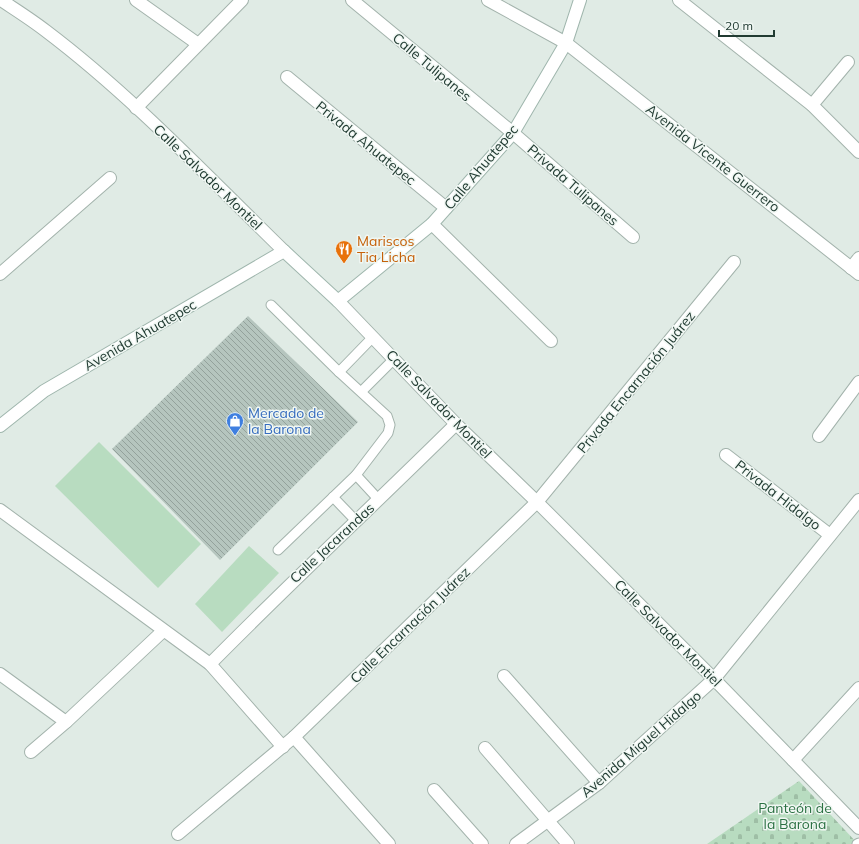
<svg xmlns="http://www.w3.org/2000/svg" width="859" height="844" viewBox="0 0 859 844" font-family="Mulish,sans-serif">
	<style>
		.green { fill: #b8dcc0 }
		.cemetery { fill: url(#cemetery-stones) }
		.building { fill: url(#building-back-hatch) }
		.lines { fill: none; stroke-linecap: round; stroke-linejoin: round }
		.lane-casing { stroke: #a3b3ac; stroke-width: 11 }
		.street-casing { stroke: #a3b3ac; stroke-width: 14 }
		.secondary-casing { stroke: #9fb6ad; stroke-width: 14 }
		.lane { stroke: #fff; stroke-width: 9 }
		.street { stroke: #fff; stroke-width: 12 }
		.secondary { stroke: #fff; stroke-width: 12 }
		.labels { text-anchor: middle; stroke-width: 3; stroke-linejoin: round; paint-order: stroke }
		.street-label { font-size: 14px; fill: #213b32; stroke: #f0f7f3 }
		.food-label { font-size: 14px; fill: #c56008; stroke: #f0f7f3; text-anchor: start }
		.shop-label { font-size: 14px; fill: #366cbe; stroke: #f0f7f3; text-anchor: start }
		.park-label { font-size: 14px; fill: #2b7143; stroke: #f0f7f3 }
	</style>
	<defs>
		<pattern id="cemetery-stones" width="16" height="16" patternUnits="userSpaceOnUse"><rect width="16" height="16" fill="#b8dcc0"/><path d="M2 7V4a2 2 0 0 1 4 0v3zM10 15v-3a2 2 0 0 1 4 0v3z" fill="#9ebea5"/></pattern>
		<pattern id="building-back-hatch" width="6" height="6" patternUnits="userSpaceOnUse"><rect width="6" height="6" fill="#b5c5be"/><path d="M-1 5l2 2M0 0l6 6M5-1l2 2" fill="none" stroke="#93a19b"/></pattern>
	</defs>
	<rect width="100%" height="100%" fill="#e0ebe5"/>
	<g class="green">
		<polygon points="99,442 201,544 158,588 55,486"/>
		<polygon points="249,546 279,573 222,632 195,604"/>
	</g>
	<polygon class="cemetery" points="799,781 858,844 707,844"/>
	<polygon class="building" points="248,316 358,422 220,560 112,449"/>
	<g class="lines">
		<g class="lane-casing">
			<g id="lane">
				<polyline points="271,305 339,372 387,416 390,425 388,433 356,475 278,550"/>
				<polyline points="339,372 373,337"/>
				<polyline points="362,391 394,359"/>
				<polyline points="356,475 379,500"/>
				<polyline points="333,497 356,521"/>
				<polyline points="857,844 859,843"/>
			</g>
		</g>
		<g class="street-casing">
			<g id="street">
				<path d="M1 0C16 10 32 20 46 31 132 96 207 176 284 251"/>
				<polyline points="136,0 198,44"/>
				<polyline points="352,0 513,133 633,237"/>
				<polyline points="488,0 566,43 859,274"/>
				<polyline points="679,0 812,105 859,152"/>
				<polyline points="287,77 446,208"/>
				<polyline points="812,105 848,62"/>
				<polyline points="136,108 242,0"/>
				<polyline points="432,224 551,341"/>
				<polyline points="851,268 859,258"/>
				<polyline points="0,274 110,178"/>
				<polyline points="338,301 456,424 537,502 714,679 859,828"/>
				<polyline points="819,436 859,382"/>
				<polyline points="726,455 830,535"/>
				<polyline points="0,510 210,664 283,747"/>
				<path d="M210 664C291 582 374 505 456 424"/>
				<polyline points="0,674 66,722"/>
				<polyline points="504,676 599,783"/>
				<polyline points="294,737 389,844"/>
				<polyline points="485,748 568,844"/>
				<polyline points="31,752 66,722 163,631"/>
				<polyline points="793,760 859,688"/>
				<polyline points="434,790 482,844"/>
				<polyline points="178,834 294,737 537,502 734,262"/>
				<polyline points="516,844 599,783 714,679 859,500"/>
			</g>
		</g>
		<g class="secondary-casing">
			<polyline id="secondary" points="0,426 44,391 284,251 338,301 432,224 513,133 566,43 580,0"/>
		</g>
		<use href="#lane" class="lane"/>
		<use href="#street" class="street"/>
		<use href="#secondary" class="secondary"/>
	</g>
	<defs>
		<g id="restaurant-pin" transform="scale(0.9)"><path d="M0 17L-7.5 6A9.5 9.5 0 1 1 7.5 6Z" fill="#e8710a" stroke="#f0f7f3"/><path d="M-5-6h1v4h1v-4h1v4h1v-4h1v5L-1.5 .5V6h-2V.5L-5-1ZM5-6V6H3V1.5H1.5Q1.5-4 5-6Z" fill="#fff"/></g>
		<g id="shop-pin" transform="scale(0.9)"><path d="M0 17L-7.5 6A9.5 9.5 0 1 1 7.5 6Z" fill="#3f7fe0" stroke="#f0f7f3"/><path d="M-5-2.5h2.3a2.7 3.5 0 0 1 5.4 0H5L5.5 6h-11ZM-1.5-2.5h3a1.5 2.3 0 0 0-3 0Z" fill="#fff"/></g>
	</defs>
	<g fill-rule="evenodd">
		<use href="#restaurant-pin" x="344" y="249"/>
		<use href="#shop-pin" x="235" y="421"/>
	</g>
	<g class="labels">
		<g class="street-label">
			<text transform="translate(432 67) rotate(40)" y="5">Calle Tulipanes</text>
			<text transform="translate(366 143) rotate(39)" y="5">Privada Ahuatepec</text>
			<text transform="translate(713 158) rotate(38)" y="5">Avenida Vicente Guerrero</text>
			<text transform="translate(481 167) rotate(-50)" y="5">Calle Ahuatepec</text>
			<text transform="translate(208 177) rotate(44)" y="5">Calle Salvador Montiel</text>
			<text transform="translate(573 185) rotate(41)" y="5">Privada Tulipanes</text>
			<text transform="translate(140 335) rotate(-30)" y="5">Avenida Ahuatepec</text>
			<text transform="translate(636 382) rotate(-51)" y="5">Privada Encarnación Juárez</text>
			<text transform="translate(439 404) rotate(46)" y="5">Calle Salvador Montiel</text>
			<text transform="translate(778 495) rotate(38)" y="5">Privada Hidalgo</text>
			<text transform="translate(332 543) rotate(-43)" y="5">Calle Jacarandas</text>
			<text transform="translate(410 625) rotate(-44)" y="5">Calle Encarnación Juárez</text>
			<text transform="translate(668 633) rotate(45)" y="5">Calle Salvador Montiel</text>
			<text transform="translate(641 744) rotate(-41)" y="5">Avenida Miguel Hidalgo</text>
		</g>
		<g class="food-label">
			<text x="357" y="246">Mariscos<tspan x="357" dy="16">Tia Licha</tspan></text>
		</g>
		<g class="shop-label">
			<text x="248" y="418">Mercado de<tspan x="248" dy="16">la Barona</tspan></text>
		</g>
		<g class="park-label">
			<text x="795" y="813">Panteón de<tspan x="795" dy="16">la Barona</tspan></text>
		</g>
	</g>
	<path d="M719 30v6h55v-6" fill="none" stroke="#213b32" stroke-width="2"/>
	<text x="725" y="30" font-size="12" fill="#213b32" stroke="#f0f7f3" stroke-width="3" paint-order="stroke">20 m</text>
</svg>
